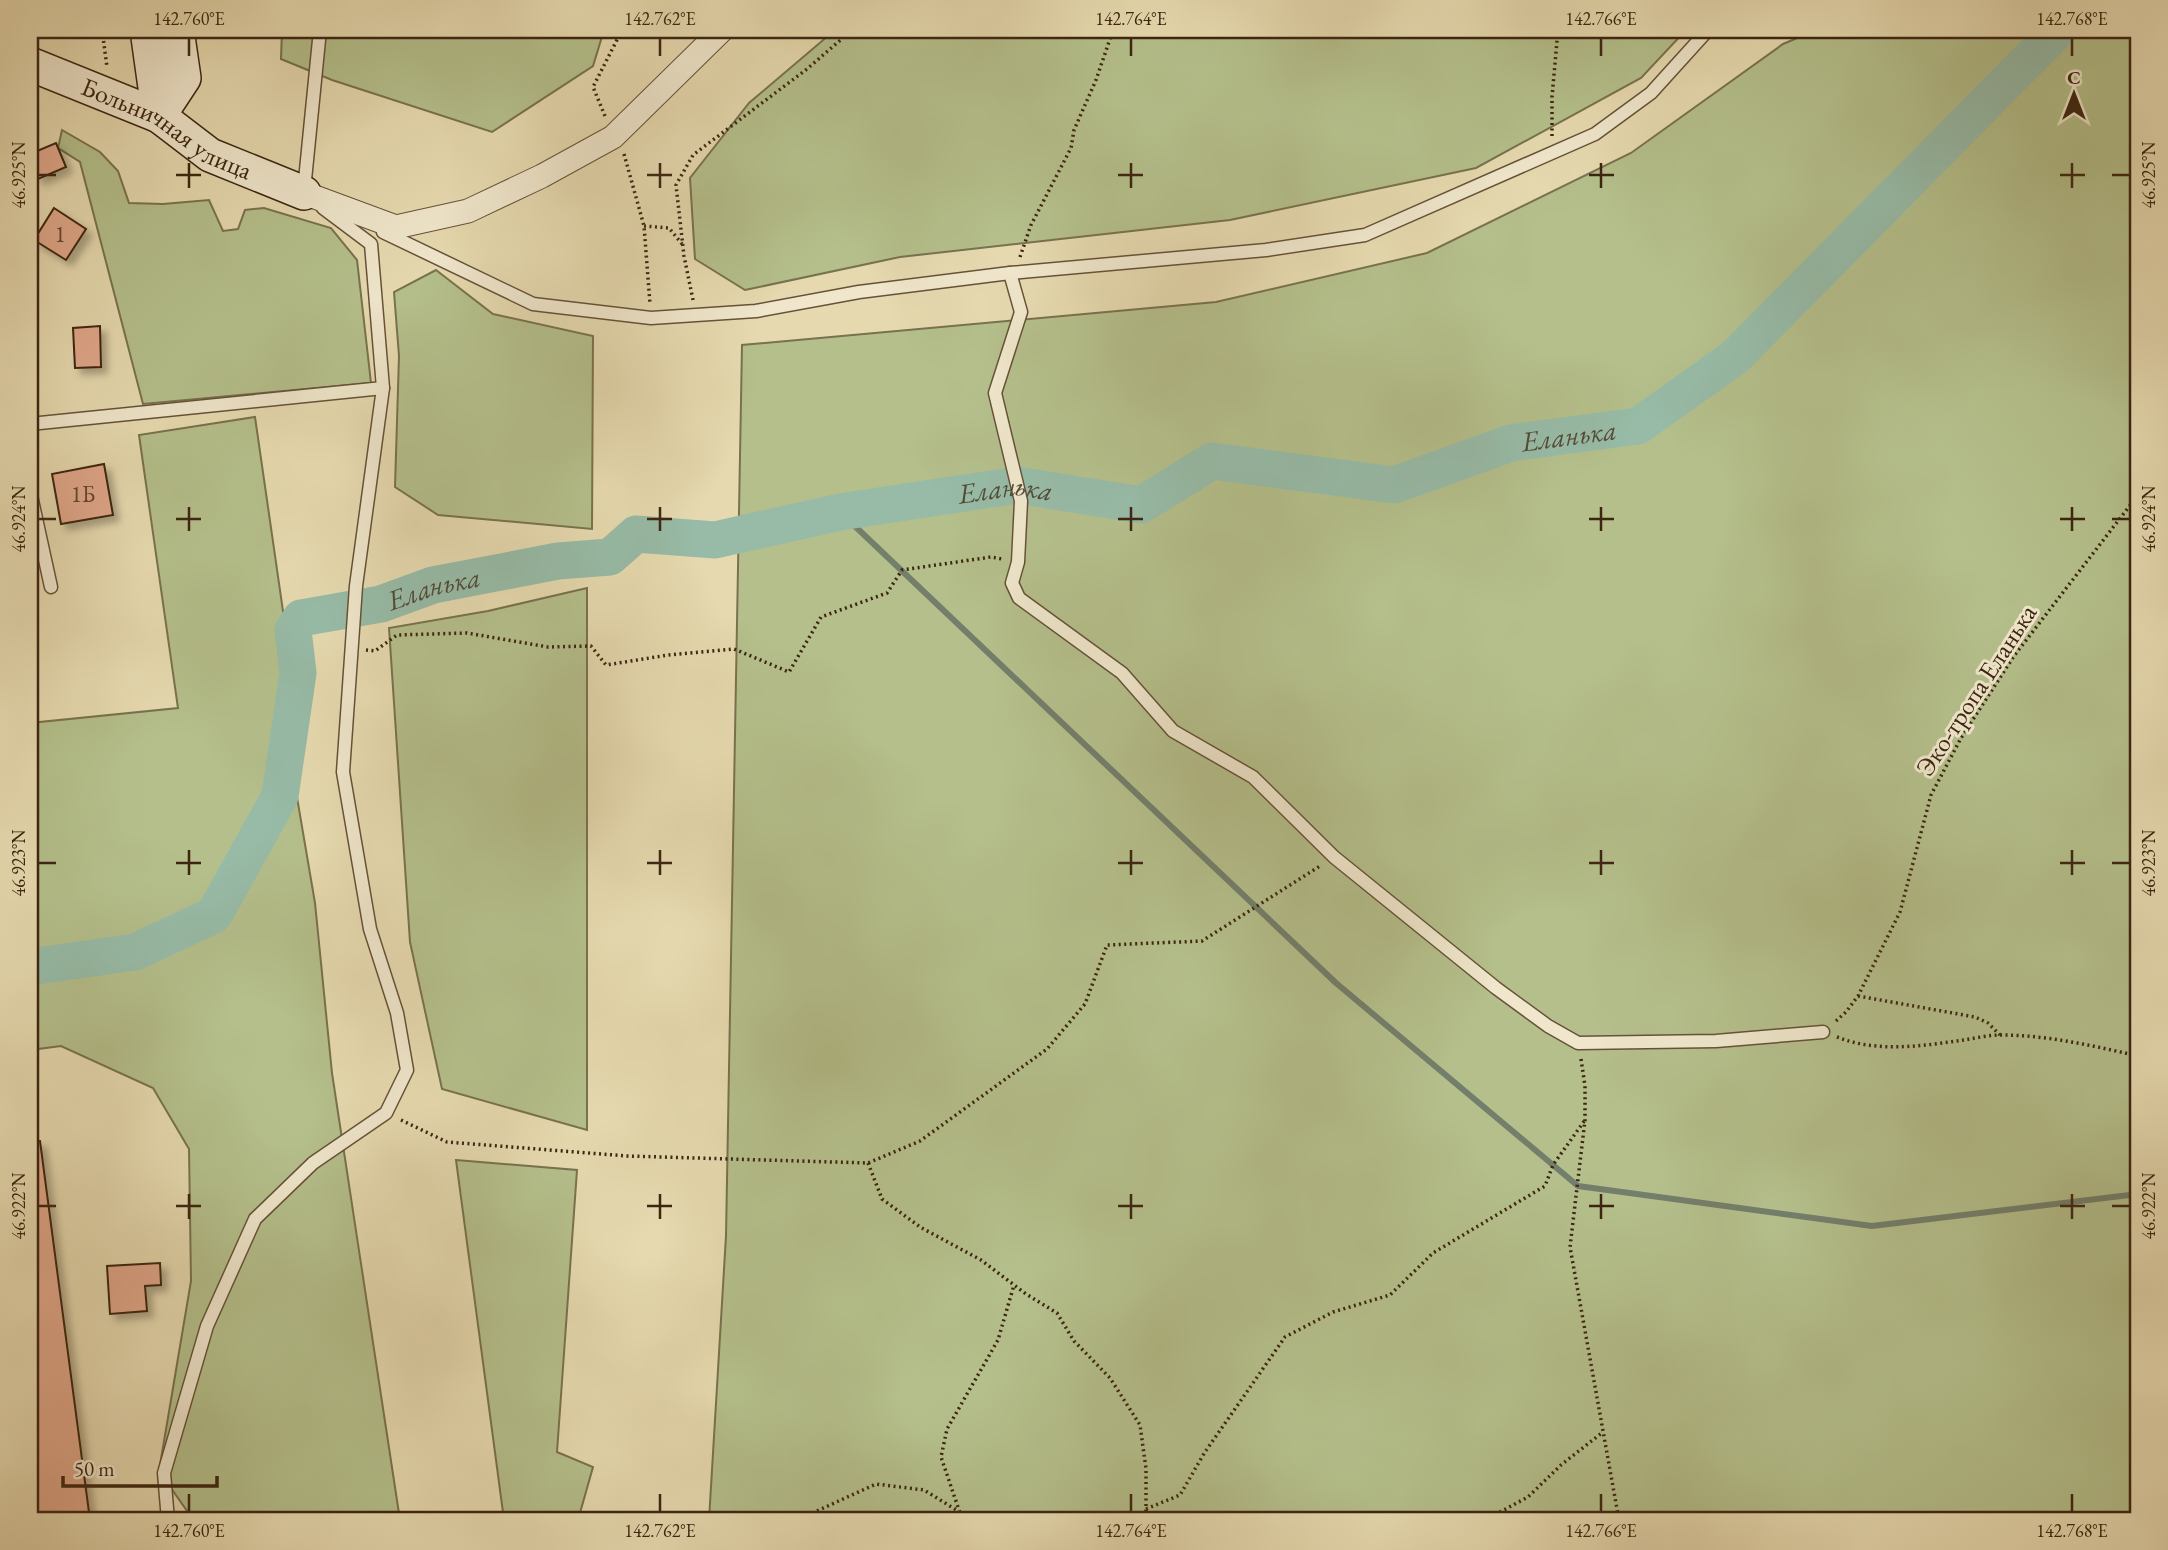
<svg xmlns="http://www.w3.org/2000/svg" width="2168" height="1550" viewBox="0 0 2168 1550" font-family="'EB Garamond',serif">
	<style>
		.green { fill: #b4bf8b; stroke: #78724e; stroke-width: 2 }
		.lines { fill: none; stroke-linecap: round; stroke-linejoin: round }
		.stream { stroke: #737f6b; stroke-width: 6 }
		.river { stroke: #97bba7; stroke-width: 37 }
		.building { fill: #e0a78a; stroke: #3c2511; stroke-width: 2; filter: url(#shadow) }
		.lane-casing { stroke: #665238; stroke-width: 15 }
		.street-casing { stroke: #665238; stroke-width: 25 }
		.secondary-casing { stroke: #3c2511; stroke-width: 36 }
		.path { stroke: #3c2511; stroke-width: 3.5; stroke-dasharray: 2 3.5; stroke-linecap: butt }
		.lane { stroke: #efe6cb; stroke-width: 12 }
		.street { stroke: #efe6cb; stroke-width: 23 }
		.secondary { stroke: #efe6cb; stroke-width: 33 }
		.ticks { fill: none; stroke: #3c2511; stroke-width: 2.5 }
		.labels { text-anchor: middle; stroke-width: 6; stroke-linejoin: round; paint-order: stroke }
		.number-label { font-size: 23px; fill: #65462f }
		.street-label { font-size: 26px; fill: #3c2511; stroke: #efe6cb }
		.water-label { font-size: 28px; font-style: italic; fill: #534a36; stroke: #efe6cb }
		.neatline { fill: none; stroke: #3c2511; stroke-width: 2.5 }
		.ticks-label { font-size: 18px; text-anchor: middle; fill: #3c2511 }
	</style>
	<defs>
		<filter id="shadow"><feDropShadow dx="6" dy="6" stdDeviation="3.5" flood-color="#0004"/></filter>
	</defs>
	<rect width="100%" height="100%" fill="#e6d9af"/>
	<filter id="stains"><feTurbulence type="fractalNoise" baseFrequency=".00286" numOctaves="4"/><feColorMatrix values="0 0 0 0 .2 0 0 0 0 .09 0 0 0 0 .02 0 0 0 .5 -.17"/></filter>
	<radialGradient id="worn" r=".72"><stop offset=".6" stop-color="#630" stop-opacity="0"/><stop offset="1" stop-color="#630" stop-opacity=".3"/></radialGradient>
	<g class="green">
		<polygon points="282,30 604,30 593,66 492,132 332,80 281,59"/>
		<polygon points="835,30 1686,30 1641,78 1476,168 1230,220 900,257 745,290 695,259 690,178 749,103"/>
		<polygon points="1816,30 2138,30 2138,1520 709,1520 726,1236 742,345 1216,302 1427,253 1631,153 1783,44"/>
		<polygon points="62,130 100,152 118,171 129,203 163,204 209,200 223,231 238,229 245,210 264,208 331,228 357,260 371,383 143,404 80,162 58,148"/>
		<polygon points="436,270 493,314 593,336 592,529 438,515 395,487 399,356 394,292"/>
		<polygon points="255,417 284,618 284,721 315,903 332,1073 400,1520 189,1520 187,1511 159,1471 191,1281 189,1149 153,1088 61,1046 30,1050 30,723 178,708 139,435"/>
		<polygon points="587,588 587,1130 442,1089 410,942 389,628 488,611"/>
		<polygon points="456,1160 577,1170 557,1452 593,1467 578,1520 504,1520"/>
	</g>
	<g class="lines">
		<polyline class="stream" points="840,512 1336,983 1578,1186 1872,1226 2138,1194"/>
		<path class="river" id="s1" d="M30 967 135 952 214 915 280 796 298 673 293 630 301 618 381 604 433 585 558 561 610 557 636 534 715 540 840 512 1017 485 1141 505 1212 461 1394 485 1511 443 1638 426 1735 357 2058 30"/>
	</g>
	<g class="building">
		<polygon points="56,143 66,167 38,179 30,160 30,154"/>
		<polygon points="54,208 86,229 66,260 34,240"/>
		<polygon points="100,326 101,367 75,368 73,328"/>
		<polygon points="104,464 113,515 61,524 52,474"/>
		<polygon points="40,1141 90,1520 30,1520 30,1142"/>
		<polygon points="160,1263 161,1285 145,1286 147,1311 110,1314 107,1266"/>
	</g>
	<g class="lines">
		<g class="lane-casing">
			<g id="lane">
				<polyline points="304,190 320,30"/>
				<polyline points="383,232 533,304 651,318 756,311 859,292 1010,273 1266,250 1365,235 1595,134 1651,93 1708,30"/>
				<polyline points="1010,273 1021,312 995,393 1021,501 1018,562 1012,583 1019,598 1122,673 1173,731 1253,777 1334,857 1496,988 1548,1026 1578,1043 1716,1041 1823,1032"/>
				<polyline points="30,424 383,388"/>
				<polyline points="30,491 51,587"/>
				<polyline points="168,1520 164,1473 207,1326 255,1219 313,1163 386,1113 407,1070 397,1013 370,929 343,772 356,586 383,388 371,244 323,208"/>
			</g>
		</g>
		<g class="street-casing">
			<polyline id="street" points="304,193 396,227 468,211 542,176 613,137 722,30"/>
		</g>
		<g class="secondary-casing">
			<g id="secondary">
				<polyline points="147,30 159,116"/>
				<path id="s2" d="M30 64 159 116 210 155 304 193"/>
				<polyline points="159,116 184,78 177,30"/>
			</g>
		</g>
		<g class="path">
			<polyline points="102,30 107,67"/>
			<polyline points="605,116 593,87 622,30"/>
			<polyline points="1552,136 1552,97 1558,30"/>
			<polyline points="624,154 644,226 650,304"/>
			<polyline points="644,226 669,228 682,244"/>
			<polyline points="1020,257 1031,225 1071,148 1074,130 1096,80 1113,30"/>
			<polyline points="693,300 684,256 676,185 693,155 807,69 852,30"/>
			<polyline points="366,650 375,651 397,635 467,633 548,647 591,646 606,665 668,655 734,649 789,672 821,617 887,593 902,570 991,557 1002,559"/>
			<polyline points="1858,996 1975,1017 1988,1023 2000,1035"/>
			<polyline points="1836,1021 1846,1012 1858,996 1900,912 1931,795 1961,738 2014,656 2138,495"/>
			<path d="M1837 1037C1877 1053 1922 1046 1964 1040 1976 1038 1989 1035 2001 1035 2047 1035 2094 1046 2138 1056"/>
			<polyline points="1581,1059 1585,1086 1585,1120 1570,1247 1619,1520"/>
			<polyline points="401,1120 447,1142 627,1156 868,1163 920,1141 1047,1049 1085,1004 1107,945 1202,941 1320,866"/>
			<polyline points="868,1163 882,1199 920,1227 981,1260 1026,1294 1057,1313 1074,1341 1110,1378 1140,1425 1146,1469 1146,1520"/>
			<polyline points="1146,1509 1180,1495 1205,1452 1285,1337 1333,1312 1390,1295 1433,1253 1545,1186 1553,1165 1585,1120"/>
			<polyline points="797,1520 876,1484 924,1490 958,1511"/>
			<polyline points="980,1520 960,1513 941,1457 947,1429 998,1340 1014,1285"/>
			<polyline points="1485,1520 1528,1497 1561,1465 1603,1432"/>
		</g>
		<use href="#lane" class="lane"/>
		<use href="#street" class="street"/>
		<use href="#secondary" class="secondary"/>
	</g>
	<path class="ticks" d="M189 38V56M660 38V56M1131 38V56M1601 38V56M2072 38V56M189 163V188M660 163V188M1131 163V188M1601 163V188M2072 163V188M38 175H56M176 175H201M647 175H672M1118 175H1143M1589 175H1614M2060 175H2085M2112 175H2130M189 507V531M660 507V531M1131 507V531M1601 507V531M2072 507V531M38 519H56M176 519H201M647 519H672M1118 519H1143M1589 519H1614M2060 519H2085M2112 519H2130M189 850V875M660 850V875M1131 850V875M1601 850V875M2072 850V875M38 863H56M176 863H201M647 863H672M1118 863H1143M1589 863H1614M2060 863H2085M2112 863H2130M189 1194V1219M660 1194V1219M1131 1194V1219M1601 1194V1219M2072 1194V1219M38 1206H56M176 1206H201M647 1206H672M1118 1206H1143M1589 1206H1614M2060 1206H2085M2112 1206H2130M189 1494V1512M660 1494V1512M1131 1494V1512M1601 1494V1512M2072 1494V1512"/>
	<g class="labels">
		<g class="number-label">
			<text x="60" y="242">1</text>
			<text x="83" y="502">1Б</text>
		</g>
		<g class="street-label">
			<text dy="9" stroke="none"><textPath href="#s2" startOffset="152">Больничная улица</textPath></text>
			<text transform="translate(1976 690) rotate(-57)" y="9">Эко-тропа Еланька</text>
		</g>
		<g class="water-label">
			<text dy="10" stroke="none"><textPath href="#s1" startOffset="1824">Еланька</textPath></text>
			<text dy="10" stroke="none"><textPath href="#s1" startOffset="1237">Еланька</textPath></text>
			<text dy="10" stroke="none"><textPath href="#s1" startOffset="648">Еланька</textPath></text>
		</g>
	</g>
	<rect width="2168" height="1550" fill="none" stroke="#e6d9af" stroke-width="77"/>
	<g transform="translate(2074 94)" stroke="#efe6cb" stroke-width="5" paint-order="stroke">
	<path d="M0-5L12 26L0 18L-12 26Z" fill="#3c2511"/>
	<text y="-10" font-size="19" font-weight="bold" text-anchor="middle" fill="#3c2511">С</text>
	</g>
	<path d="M63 1476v10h154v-10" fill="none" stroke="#3c2511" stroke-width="3.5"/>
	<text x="74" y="1476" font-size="21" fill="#3c2511" stroke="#efe6cb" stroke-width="5" paint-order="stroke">50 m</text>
	<rect x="38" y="38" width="2092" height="1474" class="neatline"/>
	<g class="ticks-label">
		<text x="189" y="25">142.760°E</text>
		<text x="660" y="25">142.762°E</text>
		<text x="1131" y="25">142.764°E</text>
		<text x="1601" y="25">142.766°E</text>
		<text x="2072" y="25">142.768°E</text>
		<text transform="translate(19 175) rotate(-90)" y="6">46.925°N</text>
		<text transform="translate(2149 175) rotate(-90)" y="6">46.925°N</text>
		<text transform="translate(19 519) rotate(-90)" y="6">46.924°N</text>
		<text transform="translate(2149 519) rotate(-90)" y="6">46.924°N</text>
		<text transform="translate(19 863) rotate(-90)" y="6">46.923°N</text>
		<text transform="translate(2149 863) rotate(-90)" y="6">46.923°N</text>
		<text transform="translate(19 1206) rotate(-90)" y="6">46.922°N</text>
		<text transform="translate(2149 1206) rotate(-90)" y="6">46.922°N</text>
		<text x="189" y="1537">142.760°E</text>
		<text x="660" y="1537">142.762°E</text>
		<text x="1131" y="1537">142.764°E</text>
		<text x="1601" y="1537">142.766°E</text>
		<text x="2072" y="1537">142.768°E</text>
	</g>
	<rect width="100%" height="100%" filter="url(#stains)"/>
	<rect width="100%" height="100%" fill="url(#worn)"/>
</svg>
